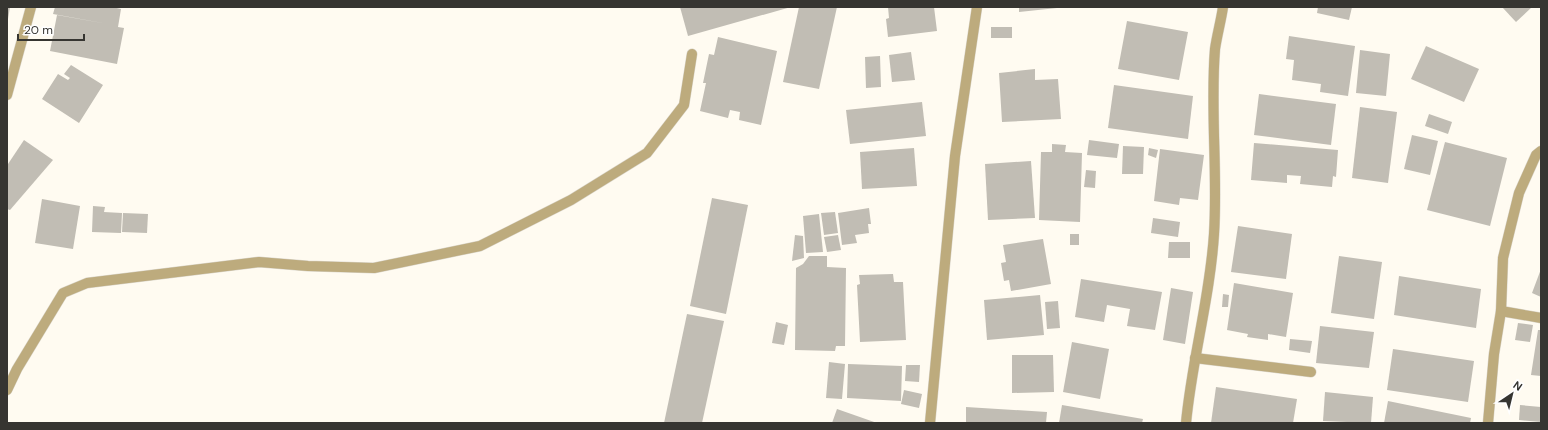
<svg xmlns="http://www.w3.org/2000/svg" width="1548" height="430" viewBox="0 0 1548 430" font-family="'DM Sans',sans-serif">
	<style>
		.building { fill: #c1bdb4 }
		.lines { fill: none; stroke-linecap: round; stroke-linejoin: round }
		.minor-casing { stroke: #dbd7ce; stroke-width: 11 }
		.minor { stroke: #bdab7d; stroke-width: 10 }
	</style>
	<rect width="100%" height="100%" fill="#fffbf1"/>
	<g class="building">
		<polygon points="7,7 10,7 8,19 7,19"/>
		<polygon points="55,7 112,7 121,9 118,27 124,28 117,64 50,51 57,15 108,24 53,14"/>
		<polygon points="680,7 791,7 688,36"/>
		<polygon points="799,7 837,7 819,89 783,82"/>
		<polygon points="888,7 934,7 937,31 888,37 886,19 889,18"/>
		<polygon points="1019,7 1057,7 1057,8 1019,12"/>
		<polygon points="1318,7 1352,7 1349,20 1317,13"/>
		<polygon points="1502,7 1532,7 1516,22"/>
		<polygon points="1127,21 1188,32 1179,80 1118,69"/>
		<rect x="991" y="27" width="21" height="11"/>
		<polygon points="1289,36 1355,46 1348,96 1320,92 1321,84 1292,80 1294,60 1286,59"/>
		<polygon points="718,37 777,51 761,125 739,120 740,112 730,110 728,118 700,111 706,83 703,83 709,54 714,55"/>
		<polygon points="1426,46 1479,69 1464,102 1411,79"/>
		<polygon points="1360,50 1390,54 1386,96 1356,93"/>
		<polygon points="911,52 915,80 892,82 889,55"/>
		<polygon points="880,56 881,87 866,88 865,57"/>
		<polygon points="71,65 103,85 79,123 42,99 58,74 68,80 70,78 64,74"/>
		<polygon points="1035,69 1035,80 1058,79 1061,119 1002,122 999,73"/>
		<polygon points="1114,85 1193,96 1188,139 1108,128"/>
		<polygon points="1259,94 1336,104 1331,145 1254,135"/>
		<polygon points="922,102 926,136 850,144 846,110"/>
		<polygon points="1360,107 1397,112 1388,183 1352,178"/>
		<polygon points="1429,114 1452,122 1448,134 1425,126"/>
		<polygon points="1412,135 1438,141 1430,175 1404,169"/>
		<polygon points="24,140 53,160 10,210 7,209 8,164"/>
		<polygon points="1089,140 1119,144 1117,158 1087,155"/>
		<polygon points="1445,142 1507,158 1490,226 1427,210"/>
		<polygon points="1254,143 1338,150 1336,177 1333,176 1332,187 1300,184 1301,176 1287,175 1287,183 1251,180"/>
		<polygon points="1052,144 1066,145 1065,152 1082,153 1080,222 1039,220 1041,152 1052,152"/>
		<polygon points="1123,146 1144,147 1143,174 1122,174"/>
		<polygon points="914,148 917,186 862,189 860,152"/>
		<polygon points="1149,148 1158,150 1156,158 1148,155"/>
		<polygon points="1160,149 1204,155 1198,200 1180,198 1179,205 1154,201"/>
		<polygon points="1031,161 1035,218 988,220 985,164"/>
		<polygon points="1086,170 1096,171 1095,188 1084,187"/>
		<polygon points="712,198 748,205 726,314 690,306"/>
		<polygon points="42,199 80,206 73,249 35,243"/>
		<polygon points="93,206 105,207 104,212 122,213 121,233 92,232"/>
		<polygon points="869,208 871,224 868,224 869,233 855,235 857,243 842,245 838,213"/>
		<polygon points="835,212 838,233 824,235 821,213"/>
		<polygon points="123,213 148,214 147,233 122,232"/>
		<polygon points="819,214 823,252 806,253 803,216"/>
		<polygon points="1153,218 1180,222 1178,237 1151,233"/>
		<polygon points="1238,226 1292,234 1286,279 1231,272"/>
		<rect x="1070" y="234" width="9" height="11"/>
		<polygon points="795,235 803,236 804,258 792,261"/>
		<polygon points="838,235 841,250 827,252 824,237"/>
		<polygon points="1043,239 1051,284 1011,291 1009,280 1004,281 1001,263 1006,262 1003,245"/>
		<polygon points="1169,242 1190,242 1190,258 1168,258"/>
		<polygon points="809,256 827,256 827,267 846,268 845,346 836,346 835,351 795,350 796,268 803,264"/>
		<polygon points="1339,256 1382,262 1374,319 1331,313"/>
		<polygon points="1541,269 1541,297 1532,293"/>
		<polygon points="893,274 894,282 903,282 906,340 860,342 857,285 860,284 859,275"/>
		<polygon points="1399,276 1481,289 1476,328 1394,315"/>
		<polygon points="1081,279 1162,292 1155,330 1127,326 1130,309 1107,305 1104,322 1075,317"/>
		<polygon points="1234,283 1293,293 1286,337 1268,334 1268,340 1247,337 1248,334 1227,330"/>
		<polygon points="1171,288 1193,292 1185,344 1163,340"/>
		<polygon points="1223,294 1229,295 1228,307 1222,307"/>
		<polygon points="1040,295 1044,335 987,340 984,300"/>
		<polygon points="1058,301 1060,328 1047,329 1045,302"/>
		<polygon points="687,314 724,321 702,423 664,423"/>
		<polygon points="776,322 788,325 784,345 772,343"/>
		<polygon points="1518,323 1533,325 1530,342 1515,340"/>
		<polygon points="1320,326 1374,332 1369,368 1316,363"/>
		<polygon points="1538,330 1541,330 1541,376 1531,375"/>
		<polygon points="1290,339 1312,341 1310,353 1289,350"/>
		<polygon points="1072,342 1109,349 1100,399 1063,392"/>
		<polygon points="1393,349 1474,361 1468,402 1387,390"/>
		<polygon points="1012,355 1053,355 1054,392 1012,393"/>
		<polygon points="829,362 845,364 842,399 826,398"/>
		<polygon points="848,364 902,366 901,401 847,398"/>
		<polygon points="906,365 920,365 919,382 905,381"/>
		<polygon points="1216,387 1297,399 1293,423 1211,423"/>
		<polygon points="904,390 922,394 919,408 901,404"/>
		<polygon points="1325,392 1373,397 1371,423 1323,421"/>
		<polygon points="1388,401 1471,418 1470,423 1384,423"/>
		<polygon points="1062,405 1143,419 1142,423 1059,423"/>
		<polygon points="1520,405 1541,407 1541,422 1519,420"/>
		<polygon points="966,407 1047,412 1046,423 966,423"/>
		<polygon points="837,409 877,423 832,423"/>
	</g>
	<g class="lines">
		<g class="minor-casing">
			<g id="minor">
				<polyline points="7,95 31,7"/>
				<polyline points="1501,311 1541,318"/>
				<polyline points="1195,358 1311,372"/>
				<polyline points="7,390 17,369 63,293 87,283 259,262 308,266 374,268 480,246 571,200 647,153 684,105 692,54"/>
				<polyline points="930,423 955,156 977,7"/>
				<path d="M1186 423C1192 359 1210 298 1214 234 1218 172 1210 110 1215 49 1217 35 1221 21 1223 7"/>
				<polyline points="1488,423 1494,354 1501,311 1503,258 1519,193 1536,155 1541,151"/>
			</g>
		</g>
		<use href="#minor" class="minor"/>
	</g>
	<rect width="1548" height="430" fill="none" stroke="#363531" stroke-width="16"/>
	<g transform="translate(1512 394) rotate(35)" stroke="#ffffff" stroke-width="3" paint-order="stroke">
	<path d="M0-3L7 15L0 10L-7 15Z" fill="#363531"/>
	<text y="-6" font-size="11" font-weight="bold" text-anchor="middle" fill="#363531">N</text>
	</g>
	<path d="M18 34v6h66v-6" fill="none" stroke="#363531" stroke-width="2"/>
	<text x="24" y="34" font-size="12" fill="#363531" stroke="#ffffff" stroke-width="3" paint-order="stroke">20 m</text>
</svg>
